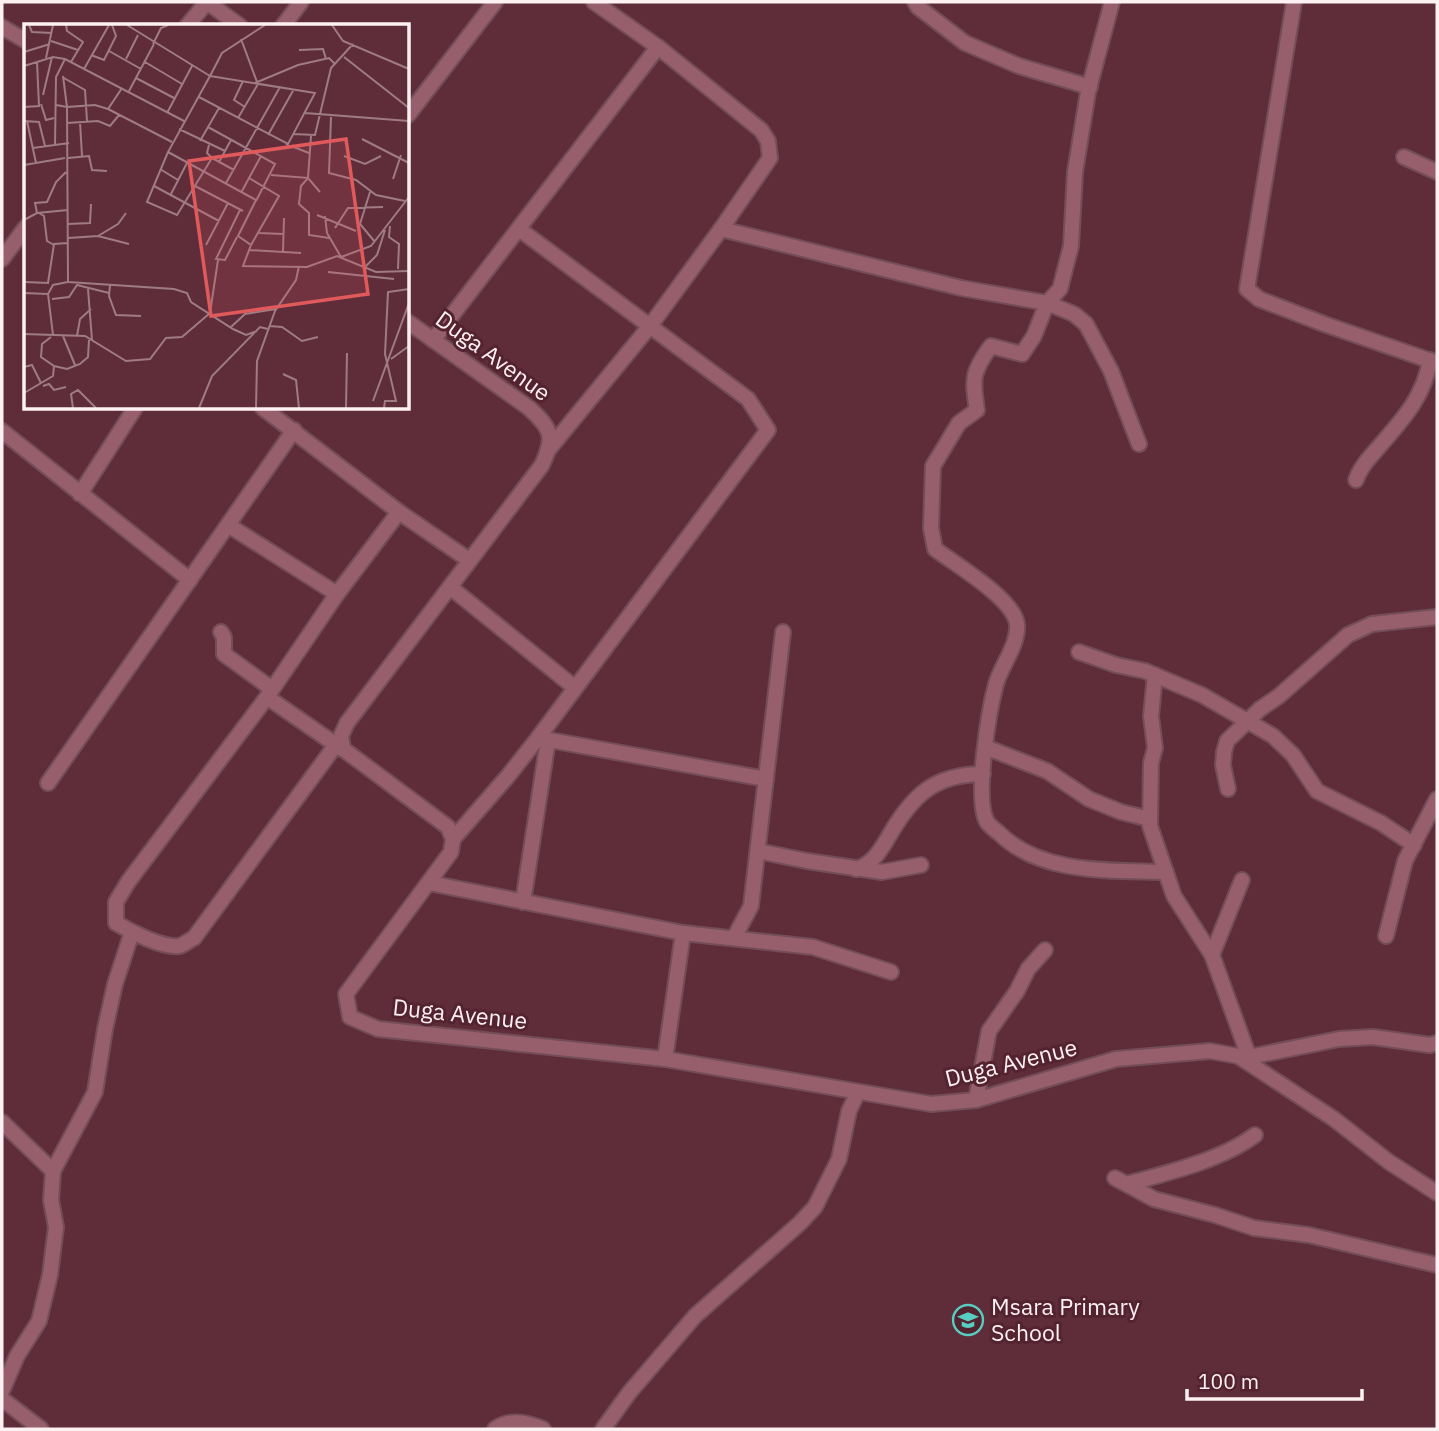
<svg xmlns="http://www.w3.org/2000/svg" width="1439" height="1431" viewBox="0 0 1439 1431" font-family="'IBM Plex Sans',sans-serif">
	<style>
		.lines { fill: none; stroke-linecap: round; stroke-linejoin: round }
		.street-casing { stroke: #734d58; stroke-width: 18 }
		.street { stroke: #965f6b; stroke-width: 14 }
		.labels { text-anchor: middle; stroke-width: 6; stroke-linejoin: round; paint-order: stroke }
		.street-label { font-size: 23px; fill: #fef1f3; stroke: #542330 }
		.poi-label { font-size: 23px; fill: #fef1f3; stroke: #542330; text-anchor: start }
		.inset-road { fill: none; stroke: #9f7b84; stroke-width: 2 }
		.view { fill: #e05a5b; fill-opacity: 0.15; stroke: #e05a5b; stroke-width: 3.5 }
		.inset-edge { fill: none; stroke: #fef1f3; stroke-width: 3.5 }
	</style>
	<rect width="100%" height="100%" fill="#5f2d3a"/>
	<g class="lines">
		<g class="street-casing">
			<g id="street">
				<polyline points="207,2 240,26"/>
				<polyline points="915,2 918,7 965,43 1019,66 1090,87"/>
				<polyline points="1294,2 1247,289 1259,299 1324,324 1437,363"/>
				<polyline points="187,26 207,2"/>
				<polyline points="283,26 301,2"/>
				<polyline points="2,27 26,41"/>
				<polyline points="408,115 495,2"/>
				<polyline points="1404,157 1437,172"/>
				<polyline points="721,229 961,288 1047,303 1060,289 1071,246 1075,172 1088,92 1112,2"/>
				<polyline points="2,259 26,227"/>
				<path d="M408 322 529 408C552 429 555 437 542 465L347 723 341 736 343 749 448 827 453 839 451 852 346 994 350 1017 378 1029 665 1059 931 1104 976 1100 1116 1059 1210 1051 1238 1056 1334 1119 1389 1162 1437 1193"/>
				<polyline points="433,340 658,47"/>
				<polyline points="263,408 399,512 469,560"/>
				<polyline points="2,431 190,580"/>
				<path d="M1139 444 1111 371 1086 324 1074 314 1047 303 1034 336 1022 354 991 346C972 372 972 378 977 410L959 423 933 466 931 528 935 549C956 565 1013 598 1017 624 1019 644 1001 666 996 684 989 710 974 799 987 822 990 826 995 830 999 833 1041 875 1111 870 1166 872"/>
				<polyline points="549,449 650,326 721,229 770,158 768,141 761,130 658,47 594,2"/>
				<path d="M1356 480C1360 468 1369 458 1378 448 1401 421 1424 398 1430 360"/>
				<polyline points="80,494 135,408"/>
				<polyline points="228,525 337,594"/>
				<polyline points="450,587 574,687"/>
				<polyline points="221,632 224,637 224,654 272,689"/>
				<polyline points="1079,652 1116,665 1145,671 1202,695 1273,736 1293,755 1317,791 1381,823 1414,845"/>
				<polyline points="1155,675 1151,716 1155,748 1151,763 1150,826 1174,896 1212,955 1249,1057"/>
				<polyline points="267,697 342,749"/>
				<polyline points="538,738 766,779"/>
				<path d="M335 746 194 938C189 940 184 945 179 946 162 948 131 932 116 923V902L128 882 267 697 337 594 399 512"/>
				<polyline points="985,747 1047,771 1089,799 1121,812 1150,819"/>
				<polyline points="48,783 294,430"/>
				<polyline points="1228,789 1223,765 1224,752 1227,741 1260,709 1279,696 1348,635 1372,624 1437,617"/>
				<polyline points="453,839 508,776 538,738 768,430 748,399 519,229"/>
				<polyline points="758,851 807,861 882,872 921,865"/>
				<path d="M856 869C873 864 880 851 889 836 912 796 934 774 983 774"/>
				<polyline points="429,883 683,933 813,947 891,972"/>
				<polyline points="523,902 548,740"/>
				<polyline points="1386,936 1405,861 1437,799"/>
				<polyline points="734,938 751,906 783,632"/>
				<polyline points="1212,955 1242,880"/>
				<polyline points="1242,1057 1249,1057 1339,1039 1373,1037 1430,1045 1437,1043"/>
				<polyline points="665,1059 683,933"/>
				<polyline points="976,1100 989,1031 1017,991 1028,969 1045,950"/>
				<polyline points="2,1122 53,1171"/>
				<polyline points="1115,1178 1154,1199 1215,1215 1254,1228 1309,1235 1437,1265"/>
				<path d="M1127 1184C1167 1173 1222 1160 1255 1135"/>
				<polyline points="2,1391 17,1356 39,1321 50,1275 56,1227 51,1200 53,1171 95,1092 105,1029 115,984 132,932"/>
				<polyline points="2,1399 41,1429"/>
				<path d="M495 1429C510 1418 527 1422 543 1429"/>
				<polyline points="603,1429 629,1393 695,1316 800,1223 815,1207 839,1159 849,1111 858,1092"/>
			</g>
		</g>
		<use href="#street" class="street"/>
	</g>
	<defs>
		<g id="school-ring" transform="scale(1.575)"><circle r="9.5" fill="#542330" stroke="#58cec0" stroke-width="1.5"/><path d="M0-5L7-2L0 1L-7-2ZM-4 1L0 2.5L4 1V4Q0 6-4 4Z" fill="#58cec0"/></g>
	</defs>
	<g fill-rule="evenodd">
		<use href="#school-ring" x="968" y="1320"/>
	</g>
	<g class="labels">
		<g class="street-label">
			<text transform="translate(493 356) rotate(36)" y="8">Duga Avenue</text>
			<text transform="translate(460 1014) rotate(6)" y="8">Duga Avenue</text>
			<text transform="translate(1011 1063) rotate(-14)" y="8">Duga Avenue</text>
		</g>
		<g class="poi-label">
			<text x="991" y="1315">Msara Primary<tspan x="991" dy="26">School</tspan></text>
		</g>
	</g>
	<g transform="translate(24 24)">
		<rect width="385" height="385" fill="#5f2d3a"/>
		<path class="inset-road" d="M5 1 8 8 28 9M42 1 43 7 59 18 47 38M103 1 186 52 144 128 232 176 214 212 227 221 219 242 283 243 313 232 352 248 385 247M308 1 319 17 385 45M217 15 233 58M27 17 54 26M129 20 137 4 144 1M275 26 299 25 302 35M85 27 117 45M0 28 26 20M67 31 80 36 92 12 88 1M320 33 385 84M22 34 29 1M102 35 114 11M121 38 158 60M0 42 29 33 41 35 160 97M60 45 85 1M40 54 61 66 63 97M112 54 150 74M219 57 210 76 221 83M231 59 274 41 305 34 311 40M105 67 130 20M19 71 28 33M175 73 264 120 291 69 186 52 198 29 241 1M17 80 22 96 30 94M32 81 43 83 39 52M0 83 15 82 13 38M84 85 148 118M143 89 168 42M281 89 385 97M307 93 305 149 332 156 352 171 381 177M214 94 234 60M0 97 15 98 21 122M3 97 12 139M56 98 58 132M43 99 74 97 86 102 95 91M184 103 251 140 232 177M155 105 201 127M269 110 291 111 307 44 329 20M244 111 270 65M338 115 385 139M176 117 195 84M262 120 285 129M31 121 32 53 41 35M9 124 45 119M144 128 123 178 153 191 188 134 183 129 185 121M320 132 341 140 357 132M44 134 65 132 68 146 83 147M188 134 210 146M195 138 207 116M0 141 41 134M136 145 154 156M247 151 284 154 287 112M225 154 255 172 227 221M369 155 377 131M202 159 256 63M130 162 195 197M171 162 219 187M218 167 237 132M296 168 284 154 277 162 275 180 285 189V211L305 214M346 168 336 200 351 218M147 170 163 139M13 189 11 179 23 178 32 158 42 148M15 189 20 192 23 217 30 221M293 191 332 207M301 192 303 209 317 233M0 196 13 189 44 186M44 200 66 199 67 180M366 202 365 213 375 220 374 245M311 204 324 184 359 183M235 209 260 210M74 212 94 200 102 189M213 213 201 236 192 235 216 186M44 214 74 212 105 220M182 221 204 179M225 226 277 229M259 227 260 194M317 233 347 222 385 173M340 244 353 231 361 206M304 248 370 255M0 258 25 259M44 258 150 265 163 269 167 278 209 305 222 311 233 307M24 259 30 220 44 219M53 261 85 269M86 261 85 272 92 291 117 292M64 265 68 316M0 269 24 270 29 261 44 258 43 83 71 81 84 85 98 64M24 270 29 311M28 275 45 273 55 258M245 302 258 303 278 317 294 313M207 303 221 290 252 285M0 310 61 312 102 337 126 335 142 314 158 313 186 289 194 236M39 312 51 341M53 312 56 295 67 285M367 335 385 322M30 342 43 345 56 340 64 333 65 316M0 343 8 341 17 359M259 350 272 356 275 384M19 362 25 360 30 366 42 363M0 369 29 352 30 342 17 333 18 320 27 313M349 377 385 279M49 384 47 370 54 366 72 384M175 384 188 352 236 303 244 305M232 384 233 337 251 287 272 256 275 242M322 384 323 329M360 384 361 377H372L361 330 364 268 385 265"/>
		<path class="view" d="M322 115 344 270 187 292 165 137Z"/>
		<rect width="385" height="385" class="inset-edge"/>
	</g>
	<rect width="1439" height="1431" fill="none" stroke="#fef1f3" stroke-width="7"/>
	<path d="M1187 1389v10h175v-10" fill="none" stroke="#fef1f3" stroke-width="3.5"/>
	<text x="1198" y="1389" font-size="21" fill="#fef1f3" stroke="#542330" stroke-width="5" paint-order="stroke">100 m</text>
</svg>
